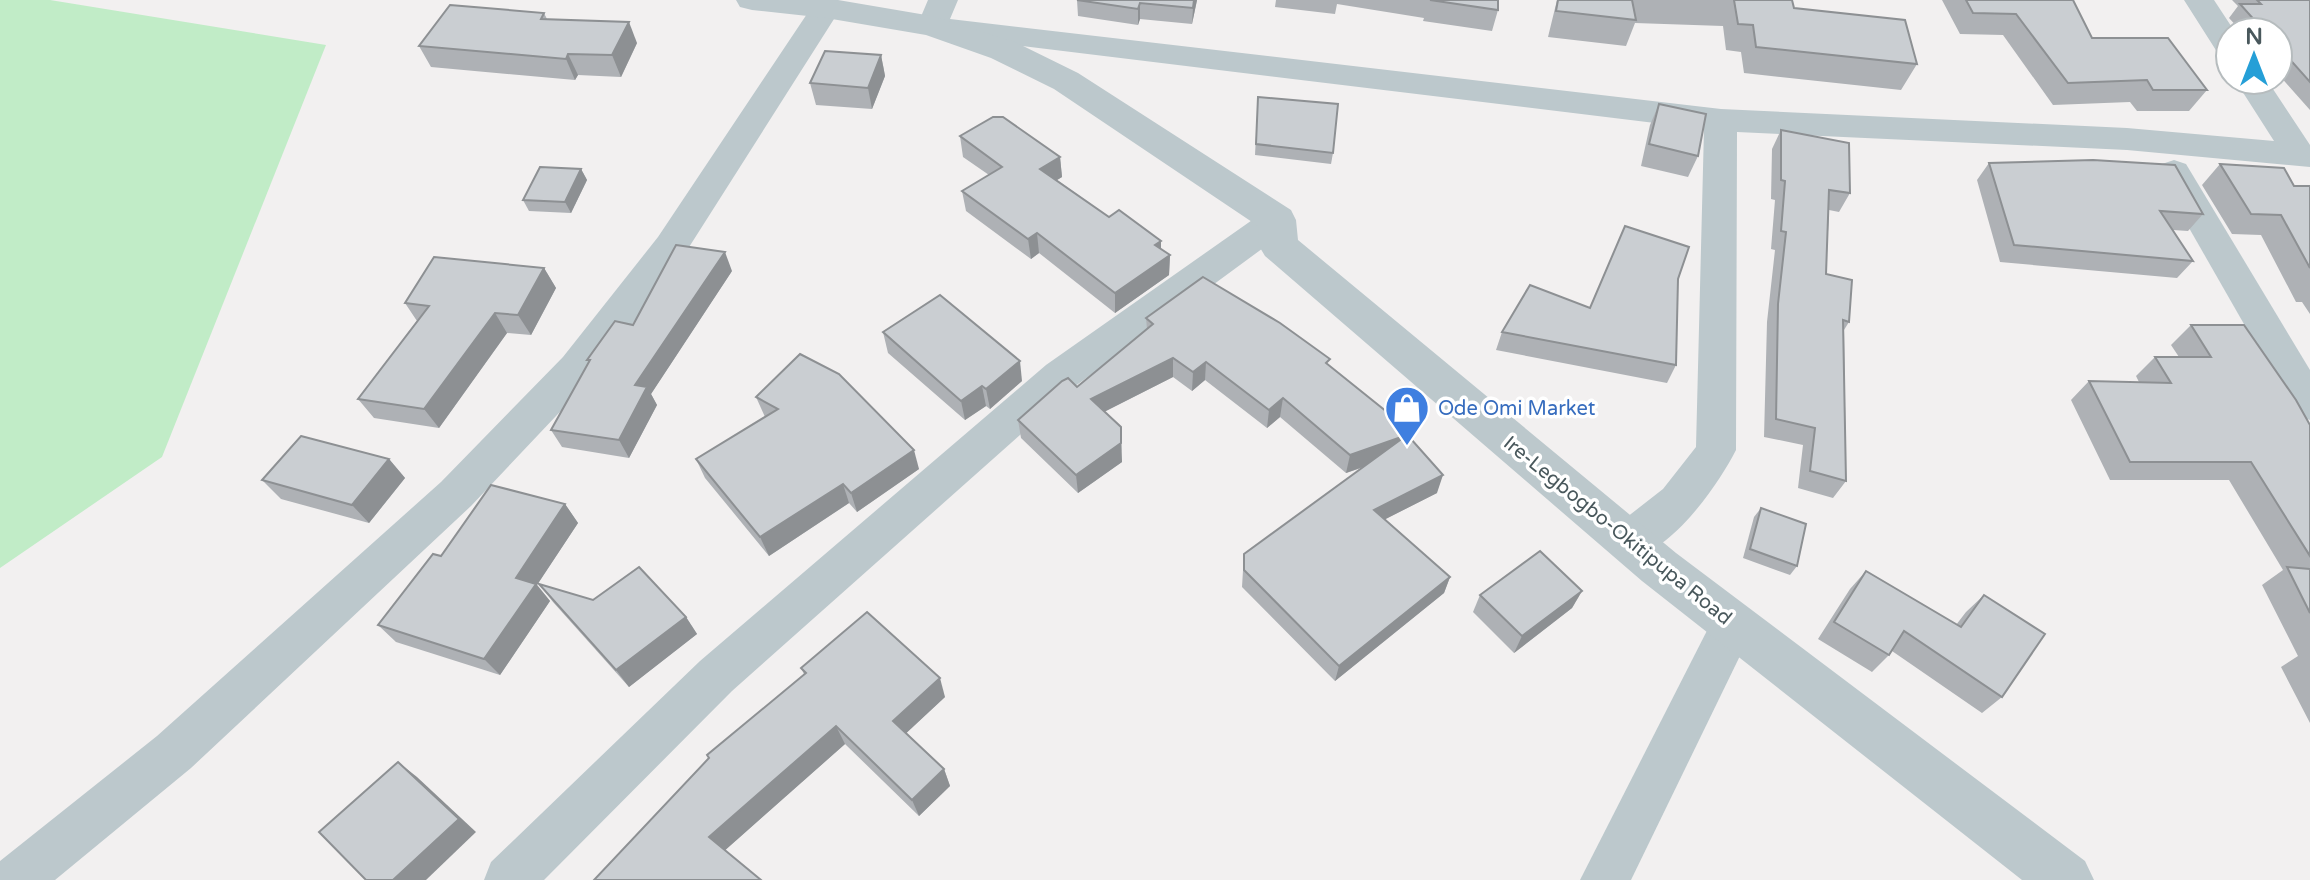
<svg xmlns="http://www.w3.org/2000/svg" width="2310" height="880" viewBox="0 0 2310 880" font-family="'Varela Round',sans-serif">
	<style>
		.green { fill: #c1ecc7 }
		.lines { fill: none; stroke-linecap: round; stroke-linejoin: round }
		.minor { fill: #bcc8cc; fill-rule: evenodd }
		.tertiary { fill: #bcc8cc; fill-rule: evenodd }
		.wall { fill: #aeb1b5 }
		.shaded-wall { fill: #8d9093 }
		.building { fill: #caced2; stroke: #8d9093; stroke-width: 2 }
		.labels { text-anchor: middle; stroke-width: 7; stroke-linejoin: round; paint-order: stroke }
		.shop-label { font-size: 20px; fill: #366cbe; stroke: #fff; text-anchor: start }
		.street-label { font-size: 20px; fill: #49585c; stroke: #fff }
	</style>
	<rect width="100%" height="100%" fill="#f2f0f0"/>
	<polygon class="green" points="0,0 50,0 326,45 162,457 0,568"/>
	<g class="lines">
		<g class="minor">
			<polygon points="831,0 837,2 841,8 684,255 591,379 471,506 191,768 55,880 0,880 0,861 157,736 441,482 563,357 658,237 815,2"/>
			<path d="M928 0H958L950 19 1721 109 2127 128 2274 141 2235 80H2267L2310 145V167L2127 150 1737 132 1736 450C1718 485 1673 550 1631 558 1625 559 1619 556 1613 554L1607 541 1613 528 1663 489 1696 447 1704 129 932 35 921 33 917 26Z"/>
			<polygon points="2184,0 2214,0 2235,32 2230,32 2230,58 2219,55"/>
			<polygon points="2174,160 2186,164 2310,370 2310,420 2296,415 2157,172 2162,164"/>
			<polygon points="1277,208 1289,211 1294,220 1289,229 1074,387 732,691 544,880 484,880 491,862 700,661 1046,365 1265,211"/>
			<polygon points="1733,605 1749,611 1755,625 1631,880 1580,880 1717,611"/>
		</g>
		<polygon class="tertiary" points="736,0 838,0 932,16 1015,42 1078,73 1291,210 1296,220 1298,240 1676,553 2085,861 2094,880 2022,880 1642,581 1265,256 1259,246 1258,226 1054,89 991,58 926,35 826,18 752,10 740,7"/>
	</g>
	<g class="wall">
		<polygon points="1077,0 1197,0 1192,24 1140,19 1138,25 1078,16"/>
		<polygon points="1276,0 1498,0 1498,10 1492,31 1423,21 1424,18 1337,4 1335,14 1275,7"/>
		<polygon points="1557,0 1792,0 1794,8 1917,64 1901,90 1744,73 1741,52 1726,50 1723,26 1635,23 1626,46 1548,37"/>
		<polygon points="1942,0 2073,0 2092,38 2207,90 2189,111 2137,111 2130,102 2053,105 2003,35 1960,34"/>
		<polygon points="2232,0 2310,0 2310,110 2278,74 2278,32 2242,32 2229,18 2238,6"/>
		<polygon points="544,13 547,19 637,43 621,77 578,75 575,80 431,67 419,46"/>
		<polygon points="881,55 885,76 872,109 816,105 810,83"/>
		<polygon points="1258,97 1333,153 1331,164 1255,155"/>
		<polygon points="1659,104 1698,156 1688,177 1641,166 1650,125"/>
		<polygon points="1781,130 1850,193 1839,212 1829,210 1826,274 1849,322 1844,330 1846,481 1833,498 1798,488 1803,445 1764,437 1767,322 1775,250 1771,249 1775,200 1771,199 1772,149"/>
		<polygon points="960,136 1060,157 1062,177 1057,180 1109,217 1170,255 1169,275 1115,313 1039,253 1031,259 966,211 962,191 989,175 963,157"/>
		<polygon points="1989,163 2203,214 2188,231 2173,230 2193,261 2177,278 2000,262 1977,180"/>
		<polygon points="2220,164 2294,186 2310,186 2310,314 2302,302 2296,302 2261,235 2232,234 2202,185"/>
		<polygon points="581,169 587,180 571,213 529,211 523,200"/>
		<polygon points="544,268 556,288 531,335 507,333 439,428 374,418 358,399 417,321 405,303"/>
		<polygon points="732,271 651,394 657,405 629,458 562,447 551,430 589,363 587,360 633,325"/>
		<polygon points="1678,279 1676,365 1667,383 1496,350 1502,332 1590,308"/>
		<polygon points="1146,318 1329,366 1437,493 1385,519 1450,577 1444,593 1335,681 1242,587 1244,554 1364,467 1346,473 1280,417 1267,428 1205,380 1192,391 1173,377 1104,412 1122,462 1078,493 1021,438 1018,420 1077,387 1147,329"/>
		<polygon points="2191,325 2310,425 2310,723 2281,667 2298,656 2262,585 2283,570 2229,480 2110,480 2071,400 2089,381 2139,382 2136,376 2155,357 2179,357 2171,345"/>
		<polygon points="883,332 1022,381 990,409 986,406 965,420 888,353"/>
		<polygon points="756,397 919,469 857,512 849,503 769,556 705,478 696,459 765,417"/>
		<polygon points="389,459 405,478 369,523 281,499 262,480"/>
		<polygon points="565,504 578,523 537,585 550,601 500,675 396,642 378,625 441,556"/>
		<polygon points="1761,508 1797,566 1790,575 1743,558 1754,517"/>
		<polygon points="1866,571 1956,625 1966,612 1984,595 2002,697 1982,713 1892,651 1889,655 1872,672 1818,639 1850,589"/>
		<polygon points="539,584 593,600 686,617 697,634 629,687 553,602"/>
		<polygon points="1582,591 1572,608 1514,653 1473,612 1480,595"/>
		<polygon points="801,668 945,697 906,733 944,769 950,786 919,816 845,744 725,850 594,880 804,674"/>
	</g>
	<g class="shaded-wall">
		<polygon points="1194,0 1197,0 1192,24 1193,8"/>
		<polygon points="1140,3 1140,19 1138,25 1138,9"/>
		<polygon points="629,22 637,43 621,77 612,55"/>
		<polygon points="568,54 578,75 575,80 566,59"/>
		<polygon points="881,55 885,76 872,109 868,88"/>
		<polygon points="1060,157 1062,177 1042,189 1040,169"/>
		<polygon points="581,169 587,180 571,213 565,202"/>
		<polygon points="1037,233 1039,253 1031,259 1028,239"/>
		<polygon points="1161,241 1161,261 1170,255 1169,275 1115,313 1115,293 1155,245"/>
		<polygon points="725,252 732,271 651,394 657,405 629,458 619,440 635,385"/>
		<polygon points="544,268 556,288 531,335 518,315"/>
		<polygon points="495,313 507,333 439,428 424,409"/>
		<polygon points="1173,358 1173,377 1092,418 1091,399"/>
		<polygon points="1020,361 1022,381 990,409 986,389"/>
		<polygon points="1206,362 1205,380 1192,391 1193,372"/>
		<polygon points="982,386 986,406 965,420 961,401"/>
		<polygon points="1283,398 1280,417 1267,428 1269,410"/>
		<polygon points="1121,427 1122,462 1078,493 1076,475"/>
		<polygon points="1407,435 1402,453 1346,473 1350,455"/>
		<polygon points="914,450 919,469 857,512 851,493"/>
		<polygon points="389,459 405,478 369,523 352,505"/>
		<polygon points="1443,475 1437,493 1370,527 1374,510"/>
		<polygon points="843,484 849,503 769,556 760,537"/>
		<polygon points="565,504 578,523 537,585 550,601 500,675 484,659 516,578"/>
		<polygon points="1450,577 1444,593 1335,681 1339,666"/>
		<polygon points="1582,591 1572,608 1514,653 1522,636"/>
		<polygon points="686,617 697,634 629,687 616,670"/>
		<polygon points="940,678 945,697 900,739 893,721"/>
		<polygon points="836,726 845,744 722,853 709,837"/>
		<polygon points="398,762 417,777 476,832 426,880 393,880"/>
		<polygon points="944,769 950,786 919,816 912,800"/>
	</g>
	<g class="building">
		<polygon points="1077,0 1194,0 1193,8 1140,3 1138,9"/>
		<polygon points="1430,0 1498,0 1498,10"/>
		<polygon points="1558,0 1632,0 1636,20 1556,11"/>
		<polygon points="1734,0 1792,0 1794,8 1905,20 1917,64 1756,47 1753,25 1738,24"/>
		<polygon points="1966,0 2073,0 2092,38 2168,38 2207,90 2153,90 2147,80 2068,83 2016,14 1973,13"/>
		<polygon points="2257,0 2310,0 2310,82 2278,46 2278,32 2265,32 2240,4 2261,4"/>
		<polygon points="450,5 544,13 541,19 629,22 612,55 568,54 566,59 419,46"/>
		<polygon points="825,51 881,55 868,88 810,83"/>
		<polygon points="1258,97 1338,104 1333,153 1256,144"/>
		<polygon points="1659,104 1706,114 1698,156 1649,144"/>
		<polygon points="993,117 1003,117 1060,157 1040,169 1109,217 1119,210 1161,241 1155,245 1170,255 1115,293 1037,233 1028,239 962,191 1002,167 960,136"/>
		<polygon points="1781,130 1849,143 1850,193 1829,190 1826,274 1852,280 1849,322 1843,320 1846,481 1810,471 1815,428 1776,419 1778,304 1786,232 1781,231 1785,181 1781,180"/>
		<polygon points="2093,160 2175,165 2203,214 2160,211 2193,261 2014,245 1989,163"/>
		<polygon points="2220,164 2284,168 2294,186 2310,186 2310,268 2281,215 2251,214"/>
		<polygon points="540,167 581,169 565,202 523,200"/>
		<polygon points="1625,226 1689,247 1678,279 1676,365 1502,332 1530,285 1590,308"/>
		<polygon points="676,245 725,252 635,385 647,387 619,440 551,430 590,360 587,360 615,321 633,325"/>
		<polygon points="434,257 544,268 518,315 495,313 424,409 358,399 429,306 405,303"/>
		<polygon points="1203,277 1280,323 1330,359 1326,363 1387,412 1443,475 1374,510 1450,577 1339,666 1244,570 1244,554 1407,435 1350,455 1283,398 1269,410 1206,362 1193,372 1173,358 1091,399 1121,427 1121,443 1076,475 1018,420 1062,381 1068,378 1077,387 1153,324 1146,318"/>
		<polygon points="940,295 1020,361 986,389 982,386 961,401 883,332"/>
		<polygon points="2191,325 2244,325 2296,400 2310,425 2310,556 2251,462 2130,462 2089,381 2171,383 2155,357 2211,357"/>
		<polygon points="800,354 839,374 914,450 851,493 843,484 760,537 696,459 778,409 756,397"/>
		<polygon points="301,436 389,459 352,505 262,480"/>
		<polygon points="491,485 565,504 516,578 536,584 484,659 378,625 433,554 441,556"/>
		<polygon points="1761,508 1806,524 1797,566 1750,549"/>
		<polygon points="1540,551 1582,591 1522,636 1480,595"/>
		<polygon points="639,567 686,617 616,670 539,584 593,600"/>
		<polygon points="2287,567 2310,569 2310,613"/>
		<polygon points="1866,571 1961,627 1984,595 2045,634 2002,697 1904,631 1889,655 1834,622"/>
		<polygon points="867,612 940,678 893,721 944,769 912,800 836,726 709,837 761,880 594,880 709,758 707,755 806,673 801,668"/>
		<polygon points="398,762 459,819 393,880 366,880 319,832"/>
	</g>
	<defs>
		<g id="shop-pin" transform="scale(2.3)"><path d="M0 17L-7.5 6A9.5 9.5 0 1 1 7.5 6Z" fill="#3f7fe0" stroke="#fff"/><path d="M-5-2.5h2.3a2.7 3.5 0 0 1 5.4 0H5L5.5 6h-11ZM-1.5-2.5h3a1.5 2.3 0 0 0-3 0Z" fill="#fff"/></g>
	</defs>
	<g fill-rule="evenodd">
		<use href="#shop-pin" x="1407" y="408"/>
	</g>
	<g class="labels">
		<g class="shop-label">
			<text x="1438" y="415">Ode Omi Market</text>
		</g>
		<g class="street-label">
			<text transform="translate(1618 530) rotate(39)" y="7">Ire-Legbogbo-Okitipupa Road</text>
		</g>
	</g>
	<g transform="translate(2254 56)"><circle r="38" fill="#ffffff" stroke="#b6bcbe" stroke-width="2"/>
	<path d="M0-6L14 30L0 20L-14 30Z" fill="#259fd7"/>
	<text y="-12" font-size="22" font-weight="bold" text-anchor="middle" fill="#49585c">N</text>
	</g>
</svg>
